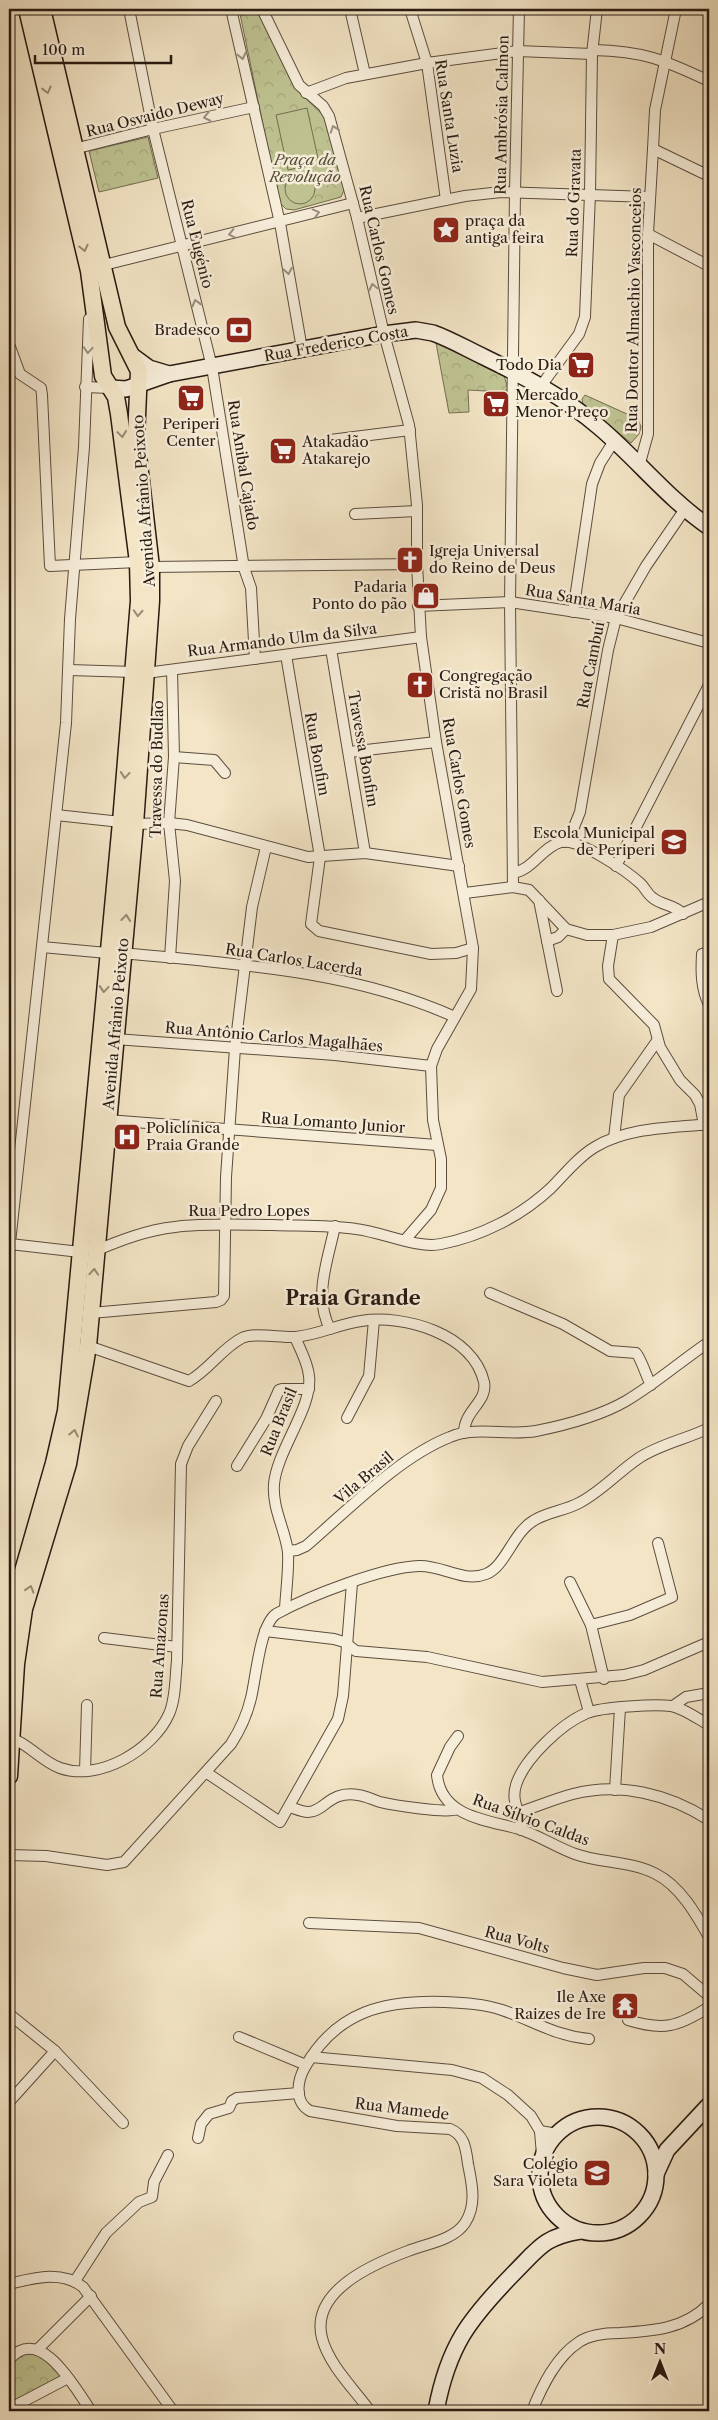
<svg xmlns="http://www.w3.org/2000/svg" width="718" height="2420" viewBox="0 0 718 2420" font-family="'Libre Caslon Text',serif">
	<style>
		.forest { fill: url(#forest-crowns); stroke: #746e52 }
		.garden { fill: #bfc392; stroke: #746e52 }
		.lines { fill: none; stroke-linecap: round; stroke-linejoin: round }
		.street-casing { stroke: #5c4d3e; stroke-width: 12 }
		.secondary-casing { stroke: #291a11; stroke-width: 18 }
		.primary-casing { stroke: #291a11; stroke-width: 19 }
		.street { stroke: #f7eeda; stroke-width: 10 }
		.secondary { stroke: #f7eeda; stroke-width: 15 }
		.primary { stroke: #f3e5c6; stroke-width: 16 }
		.oneway { stroke: #9a8f80 }
		.oneway2 { stroke: #988a75 }
		.labels { text-anchor: middle; stroke-width: 5; stroke-linejoin: round; paint-order: stroke }
		.street-label { font-size: 15px; fill: #291a11; stroke: #f7eeda }
		.park-label { font-size: 15px; font-style: italic; fill: #564d38; stroke: #f7eeda }
		.poi-label { font-size: 15px; fill: #291a11; stroke: #f7eeda; text-anchor: start }
		.district-label { font-size: 20px; font-weight: bold; fill: #291a11; stroke: #f7eeda }
	</style>
	<defs>
		<pattern id="forest-crowns" width="20" height="18" patternUnits="userSpaceOnUse" patternTransform="scale(1.25)"><rect width="20" height="18" fill="#bfc392"/><path d="M2 6a3 3 0 1 1 6 0M12 15a3 3 0 1 1 6 0" fill="none" stroke="#a4a77d"/></pattern>
	</defs>
	<rect width="100%" height="100%" fill="#f3e5c6"/>
	<filter id="stains"><feTurbulence type="fractalNoise" baseFrequency=".004" numOctaves="4"/><feColorMatrix values="0 0 0 0 .2 0 0 0 0 .09 0 0 0 0 .02 0 0 0 .5 -.17"/></filter>
	<radialGradient id="worn" r=".72"><stop offset=".6" stop-color="#630" stop-opacity="0"/><stop offset="1" stop-color="#630" stop-opacity=".3"/></radialGradient>
	<g class="forest">
		<polygon points="239,9 257,9 296,89 326,118 341,181 345,188 341,197 294,210 286,209 279,202"/>
		<polygon points="148,137 158,178 99,192 89,151"/>
		<polygon points="436,343 503,372 508,389 504,392 468,390 469,412 449,413"/>
		<polygon points="585,395 638,419 641,427 639,434 631,443 583,404 582,399"/>
		<polygon points="33,2345 67,2376 9,2409 9,2363"/>
	</g>
	<g class="garden">
		<polygon points="307,108 319,163 288,170 276,115"/>
		<circle cx="300" cy="189" r="15"/>
	</g>
	<g class="lines">
		<g class="street-casing">
			<g id="street">
				<polyline points="129,9 153,129 212,367 244,568 251,588 255,659"/>
				<polyline points="231,9 280,223 302,349"/>
				<polyline points="262,9 299,85 323,106 329,116 357,218 384,334 409,425 417,505 417,564 421,637 436,742 473,948 471,989 437,1049 431,1066 433,1120 441,1159 441,1188 431,1210 405,1240"/>
				<polyline points="350,9 365,74"/>
				<polyline points="410,9 427,63 446,200"/>
				<path d="M593 50C644 51 664 60 709 81"/>
				<polyline points="306,93 346,78 427,63 518,51 592,54"/>
				<polyline points="653,149 709,176"/>
				<polyline points="70,150 153,129 254,107"/>
				<polyline points="357,218 465,196 501,192 650,197"/>
				<polyline points="648,234 709,266"/>
				<polyline points="104,265 353,203"/>
				<polyline points="9,344 20,374 41,388 42,395 50,566 138,562"/>
				<polyline points="541,386 579,334 585,317 590,194 592,54 597,9"/>
				<polyline points="85,387 110,388"/>
				<polyline points="330,440 410,430"/>
				<polyline points="640,463 648,434 648,234 653,149 655,110 676,9"/>
				<polyline points="355,514 417,511"/>
				<polyline points="151,567 417,564"/>
				<polyline points="418,606 510,602 616,618 709,643"/>
				<polyline points="573,612 592,484 600,463 614,441"/>
				<polyline points="331,649 365,853"/>
				<polyline points="286,655 320,857 311,924 319,931 431,954 456,953 473,948"/>
				<polyline points="69,670 134,672"/>
				<polyline points="146,673 421,637"/>
				<polyline points="349,752 436,742"/>
				<polyline points="174,757 214,760 225,773"/>
				<polyline points="56,815 121,822"/>
				<polyline points="135,824 169,823 187,825 308,857 365,853 459,866"/>
				<polyline points="565,842 574,827 580,812 608,650 616,618 646,566 685,509"/>
				<polyline points="616,866 709,685"/>
				<path d="M513 873C533 870 542 847 561 842 578 838 627 871 641 884 645 888 648 895 653 898 663 906 674 904 683 914"/>
				<polyline points="513,887 510,602 515,191 519,9"/>
				<polyline points="465,893 513,887 529,890 566,929 587,935 613,935 651,927 709,902"/>
				<polyline points="539,900 557,991"/>
				<polyline points="613,935 608,966 609,979 654,1025 660,1047 680,1080 695,1095 700,1104 704,1125"/>
				<polyline points="547,941 558,937 566,929"/>
				<polyline points="42,947 107,953"/>
				<path d="M709 952 702 954C701 972 701 988 709 1005"/>
				<path d="M122 953C235 964 351 970 455 1017"/>
				<polyline points="170,958 175,881 169,823 174,757 172,670"/>
				<polyline points="115,1039 335,1055 431,1066"/>
				<polyline points="107,1120 437,1145"/>
				<polyline points="614,1138 619,1095 657,1041"/>
				<polyline points="10,1244 80,1252"/>
				<path d="M95 1251C121 1240 147 1230 175 1227 207 1223 241 1225 273 1225 301 1226 329 1225 356 1229 382 1232 418 1249 441 1244 482 1236 521 1216 551 1188 565 1174 578 1157 595 1147 628 1127 672 1128 709 1124"/>
				<polyline points="9,1252 66,723 70,619 84,447 89,319"/>
				<path d="M490 1293 563 1324 610 1351 636 1353C640 1356 647 1378 651 1385"/>
				<polyline points="91,1313 216,1302 221,1300 224,1296 226,1177 235,1048 252,907 266,847"/>
				<path d="M330 1329C313 1296 328 1260 335 1226"/>
				<path d="M88 1346 189 1381C209 1370 222 1348 242 1338 254 1332 281 1338 295 1337 318 1335 339 1324 361 1321 404 1314 473 1334 484 1382 488 1402 464 1410 464 1433"/>
				<polyline points="347,1418 369,1376 374,1320"/>
				<polyline points="237,1466 266,1419 279,1390 282,1389 309,1389"/>
				<path d="M288 1551 297 1550 306 1546C348 1510 399 1457 450 1437 476 1426 508 1436 536 1431 566 1425 600 1416 626 1401 655 1384 681 1361 709 1342"/>
				<polyline points="570,1582 591,1625 604,1679"/>
				<path d="M285 1609C286 1590 289 1570 288 1552 285 1529 272 1508 274 1484 277 1450 313 1407 309 1376 308 1363 300 1349 295 1337"/>
				<polyline points="591,1625 630,1615 672,1597 658,1543"/>
				<polyline points="265,1631 334,1639 344,1642 356,1651 427,1657 542,1682 624,1675 644,1670 709,1642"/>
				<polyline points="104,1638 177,1647"/>
				<polyline points="580,1680 589,1712"/>
				<polyline points="673,1706 686,1697 709,1693"/>
				<path d="M458 1736 450 1747 437 1775C441 1817 487 1820 519 1829 538 1835 556 1847 575 1854 600 1863 631 1861 656 1874 680 1886 696 1914 709 1937"/>
				<path d="M11 1738C29 1744 41 1761 60 1768 99 1782 153 1750 169 1714 176 1698 175 1678 177 1661L181 1464 188 1446 216 1401"/>
				<polyline points="85,1771 87,1705"/>
				<polyline points="207,1773 280,1822 338,1719 343,1696 352,1583"/>
				<polyline points="615,1790 620,1708"/>
				<path d="M290 1807C296 1809 302 1812 308 1812 324 1812 330 1790 358 1795 366 1796 373 1800 380 1802 392 1805 449 1814 457 1809"/>
				<path d="M517 1813C536 1807 554 1799 573 1794 620 1782 669 1794 709 1820"/>
				<path d="M521 1830C523 1814 510 1804 516 1785 524 1759 562 1723 587 1713 602 1707 655 1704 671 1706 683 1708 698 1719 709 1725"/>
				<path d="M9 1855 46 1856 107 1865 124 1862 231 1744C240 1730 247 1715 251 1698 256 1678 260 1625 276 1614 309 1596 383 1567 419 1566 442 1565 463 1583 486 1574 505 1567 513 1533 533 1521 547 1512 564 1511 579 1503 602 1491 618 1472 639 1458 660 1444 687 1439 709 1428"/>
				<polyline points="309,1923 419,1928 563,1968 597,1975 644,1968 665,1968 683,1974 709,1996"/>
				<polyline points="9,2014 55,2051 123,2123"/>
				<path d="M628 2020C663 2031 678 2027 709 2007"/>
				<polyline points="239,2037 306,2065"/>
				<polyline points="311,2057 452,2070 482,2078 508,2095 531,2116 540,2131 542,2155"/>
				<polyline points="9,2102 55,2051"/>
				<polyline points="540,2131 557,2134"/>
				<polyline points="198,2138 201,2124 209,2114 229,2108 232,2101 237,2098 299,2093"/>
				<polyline points="75,2281 106,2233 139,2202 152,2197 154,2182 168,2155"/>
				<path d="M9 2284C34 2278 61 2270 83 2287L173 2411"/>
				<polyline points="38,2349 91,2296"/>
				<path d="M9 2360C40 2323 75 2388 91 2411"/>
				<polyline points="9,2409 68,2378"/>
				<path d="M370 2411C354 2389 329 2365 322 2338 310 2291 373 2264 408 2251 426 2244 454 2240 465 2223 477 2205 472 2184 468 2164 466 2150 465 2135 450 2129L397 2126 310 2111C294 2102 297 2081 305 2067 337 2010 386 2000 445 2002 465 2003 484 2004 502 2010 534 2021 553 2035 589 2039"/>
				<path d="M532 2411C542 2386 556 2357 579 2342 591 2334 607 2333 620 2333 653 2331 685 2329 709 2304"/>
			</g>
		</g>
		<g class="secondary-casing">
			<g id="secondary">
				<polyline points="134,357 149,368 169,374"/>
				<path d="M110 388 126 389 169 374 384 334 416 330 433 333C450 339 467 349 484 357 525 377 564 397 599 427 637 459 668 499 709 527"/>
				<circle cx="598" cy="2175" r="58"/>
				<polyline points="656,2174 667,2150 709,2105"/>
				<path d="M436 2411C448 2346 469 2319 514 2273 539 2248 544 2237 580 2231"/>
			</g>
		</g>
		<g class="primary-casing">
			<g id="primary">
				<polyline points="9,1620 54,1463 66,1411 121,822 139,601 138,562 119,414 116,397 103,376 89,271 27,9"/>
				<polyline points="9,1776 16,1664 24,1609 68,1464 88,1346 135,824 151,601 151,567 136,438 139,371 117,327 42,9"/>
			</g>
		</g>
		<use href="#street" class="street"/>
		<use href="#secondary" class="secondary"/>
		<use href="#primary" class="primary"/>
	</g>
	<defs><path id="oneway-chevron" d="M-2-3.5L2.5 0L-2 3.5" fill="none" stroke-width="1.6" stroke-linecap="round" stroke-linejoin="round" transform="scale(1.25)"/></defs>
	<g class="oneway">
		<use href="#oneway-chevron" transform="translate(242 56) rotate(77)"/>
		<use href="#oneway-chevron" transform="translate(207 117) rotate(168)"/>
		<use href="#oneway-chevron" transform="translate(334 129) rotate(-109)"/>
		<use href="#oneway-chevron" transform="translate(316 213) rotate(-15)"/>
		<use href="#oneway-chevron" transform="translate(232 234) rotate(167)"/>
		<use href="#oneway-chevron" transform="translate(288 271) rotate(80)"/>
		<use href="#oneway-chevron" transform="translate(373 287) rotate(-103)"/>
		<use href="#oneway-chevron" transform="translate(196 303) rotate(-104)"/>
		<use href="#oneway-chevron" transform="translate(88 350) rotate(94)"/>
	</g>
	<g class="oneway2">
		<use href="#oneway-chevron" transform="translate(47 90) rotate(76)"/>
		<use href="#oneway-chevron" transform="translate(84 248) rotate(77)"/>
		<use href="#oneway-chevron" transform="translate(122 434) rotate(82)"/>
		<use href="#oneway-chevron" transform="translate(138 613) rotate(93)"/>
		<use href="#oneway-chevron" transform="translate(125 775) rotate(95)"/>
		<use href="#oneway-chevron" transform="translate(126 918) rotate(-84)"/>
		<use href="#oneway-chevron" transform="translate(104 989) rotate(95)"/>
		<use href="#oneway-chevron" transform="translate(94 1272) rotate(-86)"/>
		<use href="#oneway-chevron" transform="translate(74 1433) rotate(-78)"/>
		<use href="#oneway-chevron" transform="translate(30 1589) rotate(-73)"/>
	</g>
	<defs>
		<g id="sight-square" transform="scale(1.4375)"><rect x="-9" y="-9" width="18" height="18" rx="4" fill="#8f2418" stroke="#f7eeda"/><path d="M0-6L1.8-2.2L6-1.7L2.9 1.2L3.7 5.4L0 3.3L-3.7 5.4L-2.9 1.2L-6-1.7L-1.8-2.2Z" fill="#fff"/></g>
		<g id="bank-square" transform="scale(1.4375)"><rect x="-9" y="-9" width="18" height="18" rx="4" fill="#8f2418" stroke="#f7eeda"/><path d="M-6-4H6V4H-6ZM0-2.3a2.3 2.3 0 1 0 0 4.6a2.3 2.3 0 1 0 0-4.6Z" fill="#fff"/></g>
		<g id="supermarket-square" transform="scale(1.4375)"><rect x="-9" y="-9" width="18" height="18" rx="4" fill="#8f2418" stroke="#f7eeda"/><path d="M-6-5.5h2.5l.6 2H6L4.5 2H-2.5L-4.4-4H-6ZM-1.5 3.2a1.3 1.3 0 1 0 .1 0ZM3 3.2a1.3 1.3 0 1 0 .1 0Z" fill="#fff"/></g>
		<g id="church-square" transform="scale(1.4375)"><rect x="-9" y="-9" width="18" height="18" rx="4" fill="#8f2418" stroke="#f7eeda"/><path d="M-1.2-6h2.4v3.5h3.3v2.4h-3.3V6h-2.4V-.1h-3.3v-2.4h3.3Z" fill="#fff"/></g>
		<g id="shop-square" transform="scale(1.4375)"><rect x="-9" y="-9" width="18" height="18" rx="4" fill="#8f2418" stroke="#f7eeda"/><path d="M-5-2.5h2.3a2.7 3.5 0 0 1 5.4 0H5L5.5 6h-11ZM-1.5-2.5h3a1.5 2.3 0 0 0-3 0Z" fill="#fff"/></g>
		<g id="school-square" transform="scale(1.4375)"><rect x="-9" y="-9" width="18" height="18" rx="4" fill="#8f2418" stroke="#f7eeda"/><path d="M0-5L7-2L0 1L-7-2ZM-4 1L0 2.5L4 1V4Q0 6-4 4Z" fill="#fff"/></g>
		<g id="hospital-square" transform="scale(1.4375)"><rect x="-9" y="-9" width="18" height="18" rx="4" fill="#8f2418" stroke="#f7eeda"/><path d="M-5-5h3v3.5h4V-5h3V5h-3V1.5h-4V5h-3Z" fill="#fff"/></g>
		<g id="temple-square" transform="scale(1.4375)"><rect x="-9" y="-9" width="18" height="18" rx="4" fill="#8f2418" stroke="#f7eeda"/><path d="M0-6L5-2H3V0L6.5 2.5H4V6H1.5V3h-3V6H-4V2.5H-6.5L-3 0V-2H-5Z" fill="#fff"/></g>
	</defs>
	<g fill-rule="evenodd">
		<use href="#sight-square" x="446" y="230"/>
		<use href="#bank-square" x="239" y="330"/>
		<use href="#supermarket-square" x="581" y="365"/>
		<use href="#supermarket-square" x="191" y="398"/>
		<use href="#supermarket-square" x="496" y="404"/>
		<use href="#supermarket-square" x="283" y="451"/>
		<use href="#church-square" x="410" y="560"/>
		<use href="#shop-square" x="426" y="596"/>
		<use href="#church-square" x="420" y="685"/>
		<use href="#school-square" x="674" y="842"/>
		<use href="#hospital-square" x="127" y="1137"/>
		<use href="#temple-square" x="625" y="2006"/>
		<use href="#school-square" x="597" y="2173"/>
	</g>
	<g class="labels">
		<g class="street-label">
			<text transform="translate(155 115) rotate(-14)" y="5">Rua Osvaido Deway</text>
			<text transform="translate(502 115) rotate(-89)" y="5">Rua Ambrósia Calmon</text>
			<text transform="translate(449 116) rotate(81)" y="5">Rua Santa Luzia</text>
			<text transform="translate(574 203) rotate(-88)" y="5">Rua do Gravata</text>
			<text transform="translate(197 244) rotate(76)" y="5">Rua Eugénio</text>
			<text transform="translate(379 250) rotate(77)" y="5">Rua Carlos Gomes</text>
			<text transform="translate(634 310) rotate(-89)" y="5">Rua Doutor Almachio Vasconceios</text>
			<text transform="translate(336 344) rotate(-10)" y="5">Rua Frederico Costa</text>
			<text transform="translate(243 465) rotate(81)" y="5">Rua Anibal Cajado</text>
			<text transform="translate(144 501) rotate(-94)" y="5">Avenida Afrânio Peixoto</text>
			<text transform="translate(583 600) rotate(10)" y="5">Rua Santa Maria</text>
			<text transform="translate(282 640) rotate(-7)" y="5">Rua Armando Ulm da Silva</text>
			<text transform="translate(591 665) rotate(-79)" y="5">Rua Cambuí</text>
			<text transform="translate(363 749) rotate(80)" y="5">Travessa Bonfim</text>
			<text transform="translate(317 754) rotate(80)" y="5">Rua Bonfim</text>
			<text transform="translate(157 769) rotate(-89)" y="5">Travessa do Budlao</text>
			<text transform="translate(459 783) rotate(80)" y="5">Rua Carlos Gomes</text>
			<text transform="translate(294 960) rotate(9)" y="5">Rua Carlos Lacerda</text>
			<text transform="translate(116 1024) rotate(-85)" y="5">Avenida Afrânio Peixoto</text>
			<text transform="translate(274 1037) rotate(5)" y="5">Rua Antônio Carlos Magalhães</text>
			<text transform="translate(333 1123) rotate(4)" y="5">Rua Lomanto Junior</text>
			<text x="249" y="1216">Rua Pedro Lopes</text>
			<text transform="translate(279 1422) rotate(-68)" y="5">Rua Brasil</text>
			<text transform="translate(364 1478) rotate(-40)" y="5">Vila Brasil</text>
			<text transform="translate(160 1646) rotate(-86)" y="5">Rua Amazonas</text>
			<text transform="translate(531 1820) rotate(20)" y="5">Rua Sílvio Caldas</text>
			<text transform="translate(517 1940) rotate(15)" y="5">Rua Volts</text>
			<text transform="translate(402 2109) rotate(7)" y="5">Rua Mamede</text>
		</g>
		<g class="park-label">
			<text x="305" y="165">Praça da<tspan x="305" dy="17">Revolução</tspan></text>
		</g>
		<g class="poi-label">
			<text x="465" y="226">praça da<tspan x="465" dy="17">antiga feira</tspan></text>
			<text x="220" y="335" text-anchor="end">Bradesco</text>
			<text x="562" y="370" text-anchor="end">Todo Dia</text>
			<text x="515" y="400">Mercado<tspan x="515" dy="17">Menor Preço</tspan></text>
			<text x="191" y="429" text-anchor="middle">Periperi<tspan x="191" dy="17">Center</tspan></text>
			<text x="302" y="447">Atakadão<tspan x="302" dy="17">Atakarejo</tspan></text>
			<text x="429" y="556">Igreja Universal<tspan x="429" dy="17">do Reino de Deus</tspan></text>
			<text x="407" y="592" text-anchor="end">Padaria<tspan x="407" dy="17">Ponto do pão</tspan></text>
			<text x="439" y="681">Congregação<tspan x="439" dy="17">Cristã no Brasil</tspan></text>
			<text x="655" y="838" text-anchor="end">Escola Municipal<tspan x="655" dy="17">de Periperi</tspan></text>
			<text x="146" y="1133">Policlínica<tspan x="146" dy="17">Praia Grande</tspan></text>
			<text x="606" y="2002" text-anchor="end">Ile Axe<tspan x="606" dy="17">Raizes de Ire</tspan></text>
			<text x="578" y="2169" text-anchor="end">Colégio<tspan x="578" dy="17">Sara Violeta</tspan></text>
		</g>
		<g class="district-label">
			<text x="353" y="1305">Praia Grande</text>
		</g>
	</g>
	<rect width="718" height="2420" fill="none" stroke="#f3e5c6" stroke-width="30"/>
	<rect x="10" y="10" width="698" height="2400" fill="none" stroke="#291a11" stroke-width="2.5"/>
	<rect x="15" y="15" width="688" height="2390" fill="none" stroke="#291a11"/>
	<g transform="translate(660 2362)" stroke="#f7eeda" stroke-width="4" paint-order="stroke">
	<path d="M0-4L9 19L0 12L-9 19Z" fill="#291a11"/>
	<text y="-8" font-size="14" font-weight="bold" text-anchor="middle" fill="#291a11">N</text>
	</g>
	<path d="M35 55v8h136v-8" fill="none" stroke="#291a11" stroke-width="2.5"/>
	<text x="42" y="55" font-size="15" fill="#291a11" stroke="#f7eeda" stroke-width="4" paint-order="stroke">100 m</text>
	<rect width="100%" height="100%" filter="url(#stains)"/>
	<rect width="100%" height="100%" fill="url(#worn)"/>
</svg>
